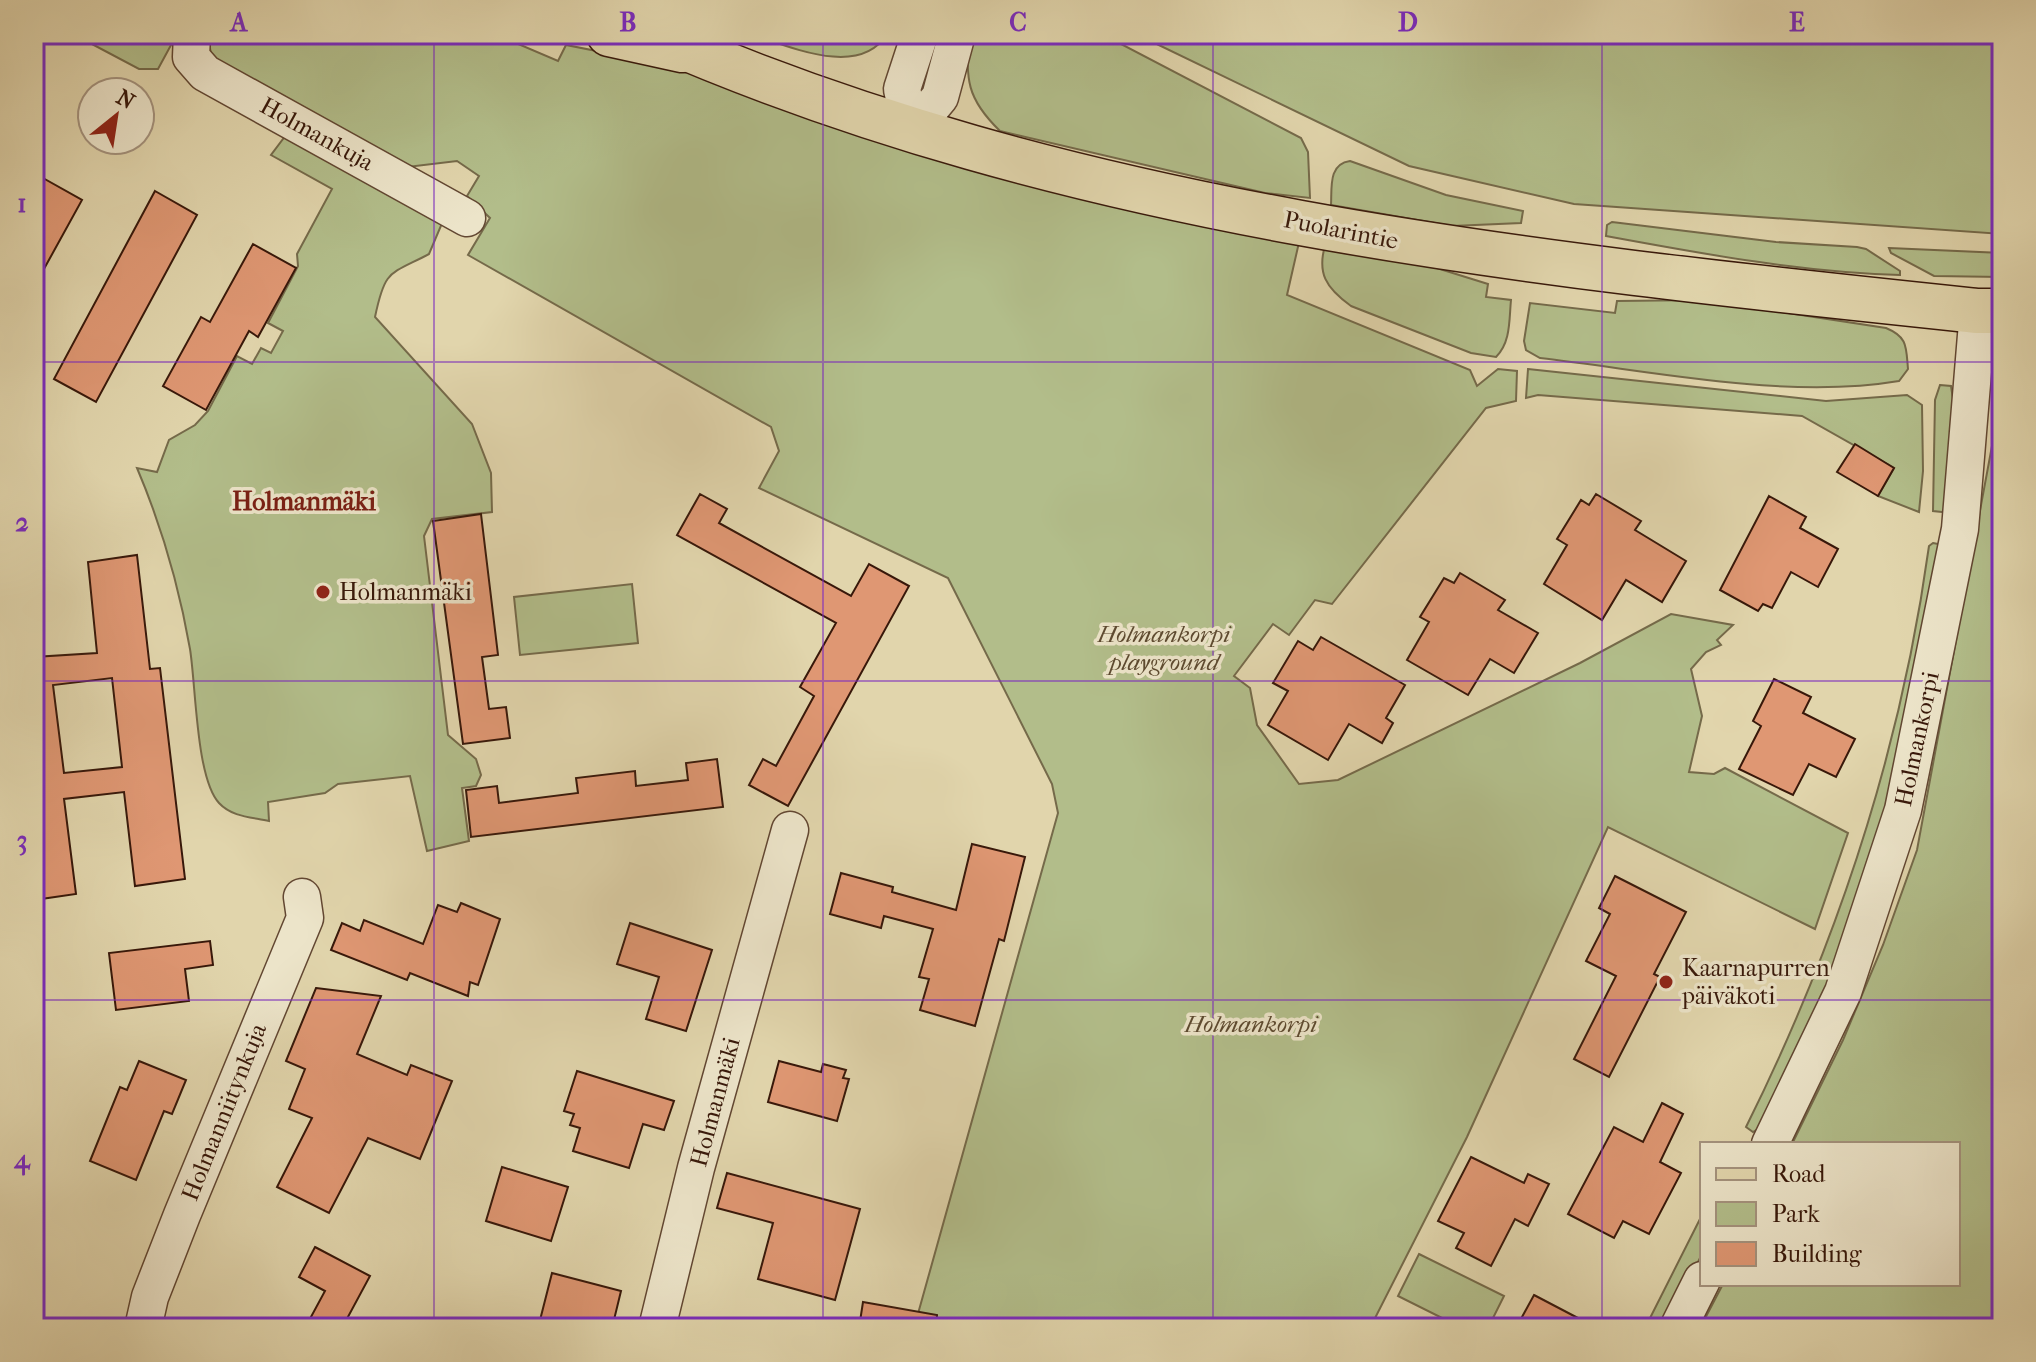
<svg xmlns="http://www.w3.org/2000/svg" width="2036" height="1362" viewBox="0 0 2036 1362" font-family="'IM FELL French Canon',serif">
	<style>
		.green { fill: #b2bd8a; stroke: #756a4a; stroke-width: 2 }
		.building { fill: #df9773; stroke: #38180a; stroke-width: 2; fill-rule: evenodd }
		.lines { fill: none; stroke-linecap: round; stroke-linejoin: round }
		.minor-casing { stroke: #624732; stroke-width: 39 }
		.major-casing { stroke: #38180a; stroke-width: 47 }
		.minor { stroke: #ece4c9; stroke-width: 36 }
		.major { stroke: #e1d5ac; stroke-width: 44 }
		.grid { fill: none; stroke: #7b2cbf; stroke-width: 2; stroke-opacity: 0.55 }
		.poi-dot { fill: #8f2418; stroke: #ece4c9; stroke-width: 3 }
		.labels { text-anchor: middle; stroke-width: 7; stroke-linejoin: round; paint-order: stroke }
		.street-label { font-size: 24px; fill: #38180a; stroke: #ece4c9 }
		.poi-label { font-size: 24px; fill: #38180a; stroke: #ece4c9; text-anchor: start }
		.park-label { font-size: 24px; font-style: italic; fill: #5d4a30; stroke: #ece4c9 }
		.neighbourhood-label { font-size: 26px; font-weight: bold; fill: #7a1f14; stroke: #ece4c9 }
		.neatline { fill: none; stroke: #7b2cbf; stroke-width: 3 }
		.grid-label { font-size: 26px; text-anchor: middle; font-weight: bold; fill: #7b2cbf }
	</style>
	<rect width="100%" height="100%" fill="#e1d5ac"/>
	<filter id="stains"><feTurbulence type="fractalNoise" baseFrequency=".0025" numOctaves="4"/><feColorMatrix values="0 0 0 0 .2 0 0 0 0 .09 0 0 0 0 .02 0 0 0 .5 -.17"/></filter>
	<radialGradient id="worn" r=".72"><stop offset=".6" stop-color="#630" stop-opacity="0"/><stop offset="1" stop-color="#630" stop-opacity=".3"/></radialGradient>
	<g class="green">
		<polygon points="73,34 177,34 158,69 139,69"/>
		<polygon points="208,34 495,34 558,61 566,45 672,66 866,137 1041,182 1300,238 1287,295 1470,370 1477,386 1498,369 1517,371 1516,401 1486,408 1332,604 1315,600 1289,635 1273,624 1234,676 1250,688 1257,725 1299,784 1338,780 1580,663 1671,614 1733,625 1717,640 1721,645 1706,652 1691,669 1702,716 1689,772 1714,774 1725,768 1848,833 1815,929 1608,827 1467,1137 1370,1328 914,1328 1058,813 1052,784 948,578 759,488 779,451 771,427 468,255 490,218 467,196 479,176 457,161 399,168 223,71 211,55"/>
		<path d="M751 34H887C859 79 789 46 751 34Z"/>
		<path d="M969 34H1102L1301 138 1308 152 1310 198 1265 193 1000 131C966 98 966 80 969 34Z"/>
		<polygon points="1136,34 2002,34 2002,234 1574,204 1409,166"/>
		<path d="M286 135 443 221 429 254C389 275 385 269 375 317L472 424 491 473 492 512 432 519 424 536 448 735 476 759 481 775 476 786 462 788 469 841 427 851 410 776 338 784 325 793 268 802 269 821C251 817 232 817 219 803 196 778 196 686 190 649 179 586 162 527 137 468L157 472 169 440 195 425 208 411 237 356 252 364 261 348 271 353 283 331 268 323 298 266 297 254 332 189 271 155Z"/>
		<path d="M1350 161 1446 195 1523 211 1521 223 1452 226 1331 205C1332 188 1328 164 1350 161Z"/>
		<path d="M1612 222 1776 242 1857 247 1866 249 1900 271V275C1800 272 1704 254 1606 236L1607 225Z"/>
		<path d="M1326 242 1382 251 1488 284 1486 297 1511 300C1509 320 1511 342 1496 357L1471 353 1351 306C1326 288 1316 273 1326 242Z"/>
		<polygon points="1889,248 2002,253 2002,277 1934,276 1891,253"/>
		<path d="M1704 300 1886 328C1908 337 1906 347 1908 369L1899 381C1787 400 1654 371 1540 358L1526 350 1524 341 1530 303 1615 313 1617 301Z"/>
		<polygon points="1528,369 1826,401 1907,395 1922,405 1923,471 1919,512 1878,496 1894,468 1802,416 1538,395 1526,398"/>
		<polygon points="1940,385 1951,386 1957,425 1951,513 1933,511 1935,400"/>
		<polygon points="2002,392 2002,1328 1700,1328 1723,1284 1958,1284 1958,1144 1792,1144 1843,1040 1883,945 1917,850"/>
		<path d="M1933 543 1948 546 1865 897 1768 1123 1753 1132 1746 1127C1838 942 1901 750 1929 546Z"/>
		<polygon points="632,584 638,643 520,655 514,597"/>
		<polygon points="1702,1215 1702,1254 1665,1328 1645,1328"/>
		<polygon points="1419,1254 1504,1296 1488,1328 1462,1328 1398,1296"/>
	</g>
	<g class="building">
		<polygon points="34,173 82,200 34,287"/>
		<polygon points="155,191 197,215 96,402 54,379"/>
		<polygon points="253,244 296,268 258,337 249,331 206,410 163,386 201,317 210,322"/>
		<polygon points="1855,444 1894,468 1878,496 1837,472"/>
		<polygon points="700,494 727,509 719,523 851,596 869,564 909,586 788,806 749,785 763,759 776,766 814,696 800,687 836,623 677,535"/>
		<polygon points="1596,494 1641,521 1635,530 1686,561 1662,602 1626,580 1602,620 1544,584 1567,545 1557,539 1581,500 1589,505"/>
		<polygon points="1769,496 1806,517 1800,528 1838,549 1818,587 1791,572 1772,608 1763,604 1758,611 1720,590"/>
		<polygon points="481,514 498,655 482,657 489,709 506,707 510,738 463,744 433,521"/>
		<path d="M137 555 150 669 160 668 185 879 135 886 124 792 64 799 76 894 34 900V657L97 653 88 562ZM112 678 122 767 64 773 53 685Z"/>
		<polygon points="1460,573 1505,600 1498,610 1538,633 1514,673 1490,659 1468,695 1407,660 1429,622 1420,617 1444,578 1454,583"/>
		<polygon points="1321,637 1405,685 1386,718 1393,723 1382,743 1349,724 1328,760 1268,725 1288,691 1273,683 1298,641 1313,650"/>
		<polygon points="1774,679 1811,697 1803,713 1855,739 1836,777 1809,764 1793,795 1739,769 1761,726 1753,721"/>
		<polygon points="717,759 723,807 471,837 466,790 497,786 499,803 578,793 576,778 635,771 636,786 688,780 686,763"/>
		<polygon points="972,844 1025,857 1004,941 999,939 975,1026 920,1010 929,979 919,977 933,929 884,916 881,928 830,914 841,873 893,887 892,892 956,910"/>
		<polygon points="1615,876 1686,912 1654,974 1660,977 1609,1077 1574,1059 1616,976 1586,961 1610,914 1599,908"/>
		<polygon points="461,903 500,919 478,985 470,982 468,996 410,973 407,980 331,950 342,923 360,931 364,920 423,944 438,905 457,912"/>
		<polygon points="630,923 712,950 686,1031 646,1019 659,977 617,964"/>
		<polygon points="210,941 213,965 185,969 189,1001 116,1010 109,953"/>
		<polygon points="316,988 381,996 357,1054 407,1075 411,1065 452,1081 420,1159 368,1138 329,1213 277,1187 312,1118 289,1109 305,1069 286,1061"/>
		<polygon points="139,1061 186,1080 172,1114 164,1111 136,1180 90,1161 120,1087 127,1090"/>
		<polygon points="779,1061 821,1072 823,1064 846,1070 843,1078 849,1079 837,1121 768,1102"/>
		<polygon points="577,1071 674,1101 664,1130 643,1124 629,1168 573,1151 580,1128 570,1125 574,1114 564,1111"/>
		<polygon points="1662,1103 1683,1114 1660,1162 1681,1173 1649,1234 1623,1221 1614,1238 1568,1214 1614,1127 1643,1142"/>
		<polygon points="1471,1157 1524,1183 1528,1174 1549,1184 1528,1226 1515,1219 1491,1266 1456,1248 1464,1233 1438,1221"/>
		<polygon points="502,1167 568,1187 551,1241 486,1221"/>
		<polygon points="727,1173 860,1209 835,1300 758,1279 773,1223 717,1208"/>
		<polygon points="315,1247 370,1276 342,1328 305,1328 325,1291 299,1277"/>
		<polygon points="552,1273 621,1291 612,1328 538,1328"/>
		<polygon points="1534,1295 1597,1328 1516,1328"/>
		<polygon points="863,1302 937,1315 936,1328 859,1328"/>
	</g>
	<g class="lines">
		<g class="minor-casing">
			<g id="minor">
				<polyline points="192,34 191,57 205,73 467,218"/>
				<polyline points="911,132 940,97 957,34"/>
				<polyline points="911,132 902,89 920,34"/>
				<polyline points="1770,1144 1843,992 1903,810 1960,529 1978,311"/>
				<polyline points="143,1328 150,1297 182,1215 305,918 302,897"/>
				<polyline points="657,1328 696,1168 790,830"/>
				<polyline points="1678,1328 1702,1280"/>
			</g>
		</g>
		<g class="major-casing">
			<g id="major">
				<polyline points="609,34 682,50"/>
				<path d="M653 34C1071 217 1528 264 1978 311H2002"/>
			</g>
		</g>
		<use href="#minor" class="minor"/>
		<use href="#major" class="major"/>
	</g>
	<path class="grid" d="M434 34V1328M823 34V1328M1213 34V1328M1602 34V1328M34 362H2002M34 681H2002M34 1000H2002"/>
	<g class="poi-dot">
		<circle cx="323" cy="592" r="8"/>
		<circle cx="1666" cy="982" r="8"/>
	</g>
	<g class="labels">
		<g class="street-label">
			<text transform="translate(317 134) rotate(29)" y="8">Holmankuja</text>
			<text transform="translate(1341 230) rotate(11)" y="8">Puolarintie</text>
			<text transform="translate(1917 739) rotate(-78)" y="8">Holmankorpi</text>
			<text transform="translate(715 1102) rotate(-75)" y="8">Holmanmäki</text>
			<text transform="translate(224 1112) rotate(-68)" y="8">Holmanniitynkuja</text>
		</g>
		<g class="poi-label">
			<text x="339" y="600">Holmanmäki</text>
			<text x="1682" y="976">Kaarnapurren<tspan x="1682" dy="28">päiväkoti</tspan></text>
		</g>
		<g class="park-label">
			<text x="1164" y="642">Holmankorpi<tspan x="1164" dy="28">playground</tspan></text>
			<text x="1251" y="1032">Holmankorpi</text>
		</g>
		<g class="neighbourhood-label">
			<text x="304" y="510">Holmanmäki</text>
		</g>
	</g>
	<rect width="2036" height="1362" fill="none" stroke="#e1d5ac" stroke-width="88"/>
	<rect x="1700" y="1142" width="260" height="144" fill="#ece4c9" stroke="#a4927d" stroke-width="2"/>
	<rect x="1716" y="1168" width="40" height="12" fill="#e1d5ac" stroke="#a4927d" stroke-width="2"/>
	<text x="1772" y="1182" font-size="24" fill="#38180a">Road</text>
	<rect x="1716" y="1202" width="40" height="24" fill="#b2bd8a" stroke="#a4927d" stroke-width="2"/>
	<text x="1772" y="1222" font-size="24" fill="#38180a">Park</text>
	<rect x="1716" y="1242" width="40" height="24" fill="#df9773" stroke="#a4927d" stroke-width="2"/>
	<text x="1772" y="1262" font-size="24" fill="#38180a">Building</text>
	<g transform="translate(116 116) rotate(30)"><circle r="38" fill="#ece4c9" stroke="#a4927d" stroke-width="2"/>
	<path d="M0-6L14 30L0 20L-14 30Z" fill="#8f2418"/>
	<text y="-12" font-size="22" font-weight="bold" text-anchor="middle" fill="#38180a">N</text>
	</g>
	<rect x="44" y="44" width="1948" height="1274" class="neatline"/>
	<g class="grid-label">
		<text x="239" y="31">A</text>
		<text x="628" y="31">B</text>
		<text x="1018" y="31">C</text>
		<text x="1408" y="31">D</text>
		<text x="1797" y="31">E</text>
		<text x="22" y="212">1</text>
		<text x="22" y="531">2</text>
		<text x="22" y="849">3</text>
		<text x="22" y="1168">4</text>
	</g>
	<rect width="100%" height="100%" filter="url(#stains)"/>
	<rect width="100%" height="100%" fill="url(#worn)"/>
</svg>
